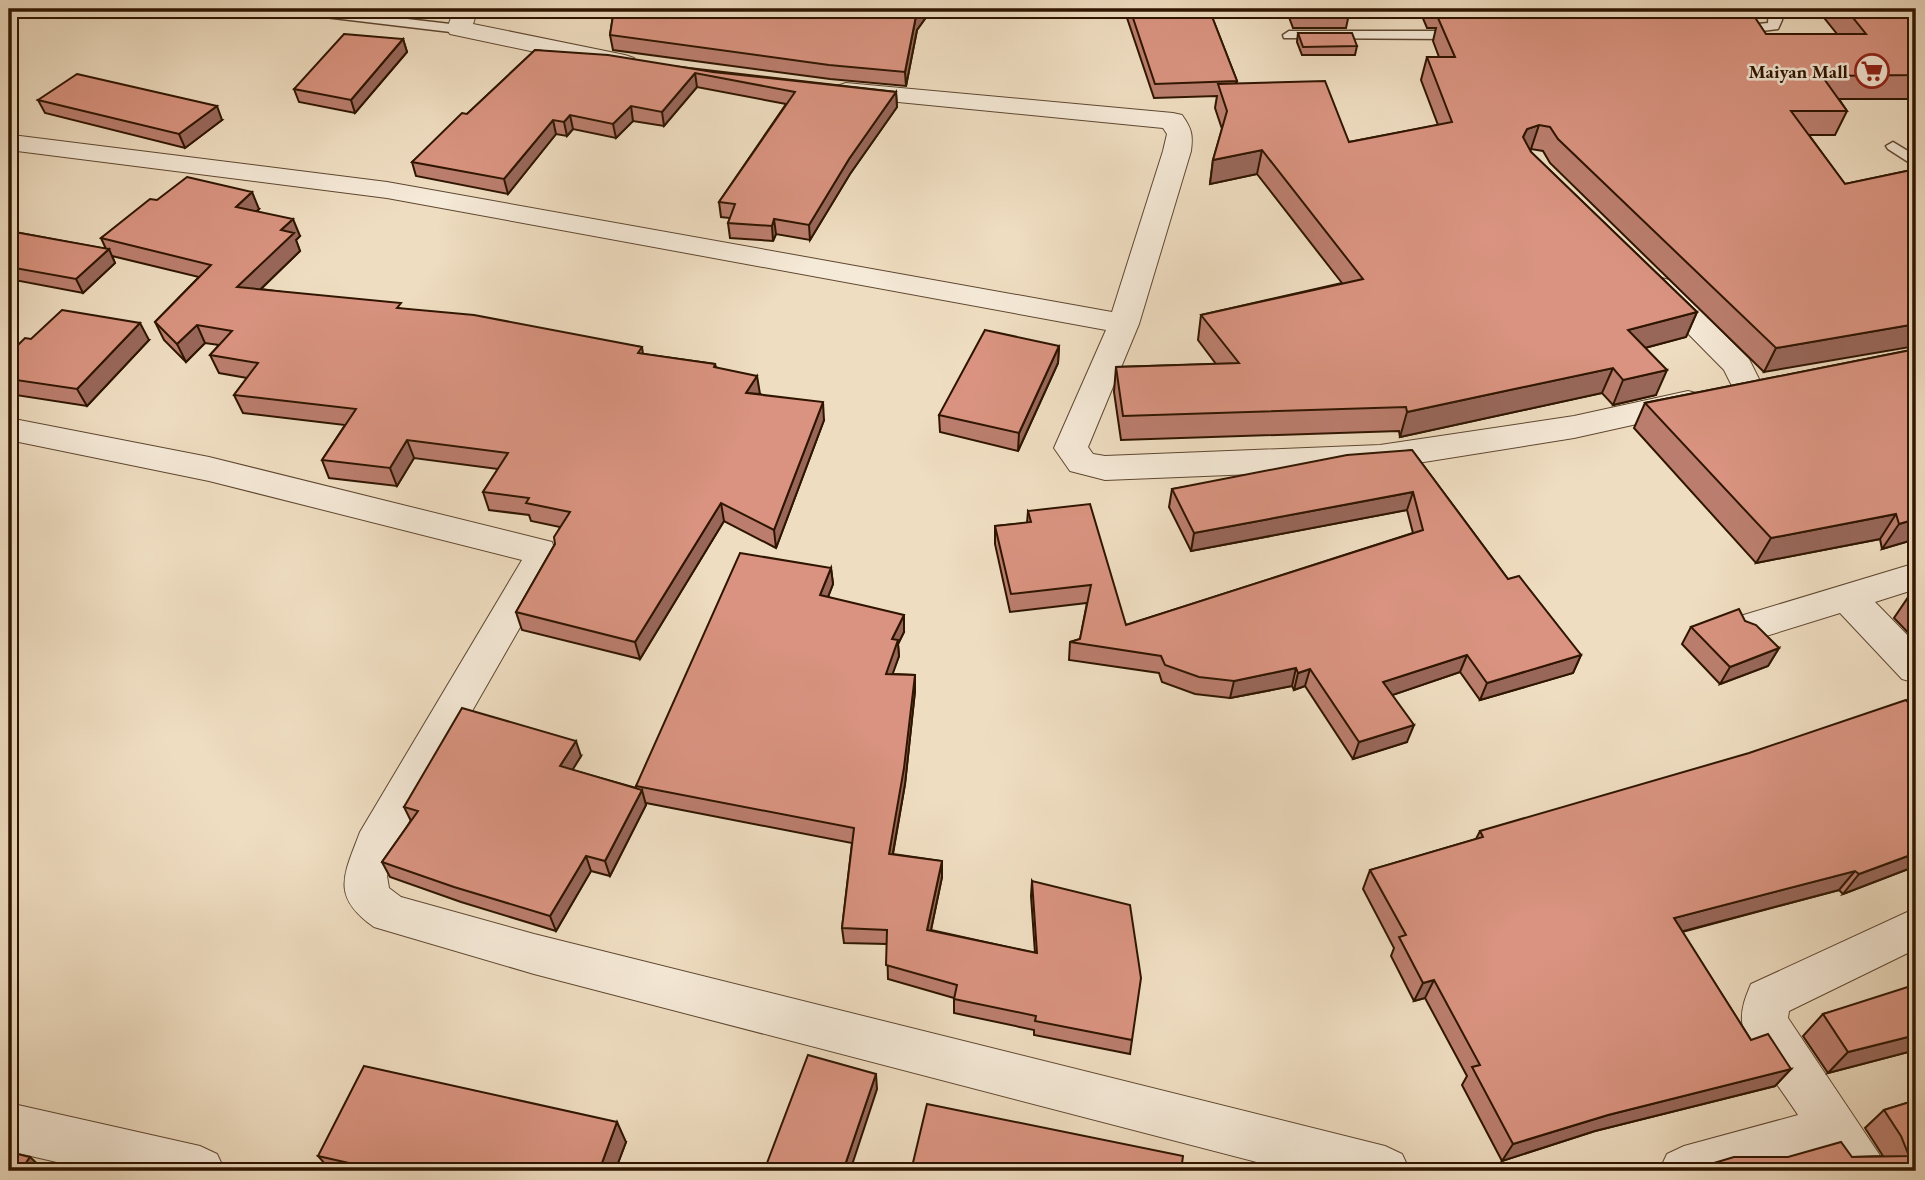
<svg xmlns="http://www.w3.org/2000/svg" width="1925" height="1180" viewBox="0 0 1925 1180" font-family="'EB Garamond',serif">
	<style>
		.lines { fill: none; stroke-linecap: round; stroke-linejoin: round }
		.lane-casing { stroke: #5f4730; stroke-width: 3 }
		.street-casing { stroke: #5f4730; stroke-width: 2 }
		.lane { fill: #f5e9d7; fill-rule: evenodd }
		.street { fill: #f5e9d7; fill-rule: evenodd }
		.wall { fill: #bb7e6e; stroke: #2f1500; stroke-width: 2 }
		.shaded-wall { fill: #98675a; stroke: #2f1500; stroke-width: 2 }
		.building { fill: #d99380; stroke: #2f1500; stroke-width: 2 }
		.labels { text-anchor: middle; stroke-width: 5; stroke-linejoin: round; paint-order: stroke }
		.far-poi-label { font-size: 19px; font-weight: bold; fill: #2f1500; stroke: #f5e9d7; text-anchor: end }
	</style>
	<rect width="100%" height="100%" fill="#efddc1"/>
	<filter id="stains"><feTurbulence type="fractalNoise" baseFrequency=".00286" numOctaves="4"/><feColorMatrix values="0 0 0 0 .2 0 0 0 0 .09 0 0 0 0 .02 0 0 0 .5 -.17"/></filter>
	<radialGradient id="worn" r=".72"><stop offset=".6" stop-color="#630" stop-opacity="0"/><stop offset="1" stop-color="#630" stop-opacity=".3"/></radialGradient>
	<g class="lines">
		<g class="lane-casing">
			<g id="lane">
				<polygon points="285,9 321,9 459,25 465,29 459,33 291,13"/>
				<polygon points="1769,9 1781,9 1782,20 1778,29 1737,34 1731,30 1737,26 1768,23"/>
				<polygon points="1289,31 1458,31 1464,35 1458,39 1284,38 1283,35"/>
				<polygon points="1893,142 1916,156 1916,167 1888,149 1886,146"/>
			</g>
		</g>
		<g class="street-casing">
			<g id="street">
				<polygon points="454,9 478,9 473,24 625,55 634,58 638,63 634,68 625,71 450,34 447,29"/>
				<path d="M846 83 1173 113 1182 115C1192 129 1193 135 1191 151L1139 324 1088 447 1093 454 1105 456 1380 445 1574 416 1688 391 1700 394 1704 402 1700 410 1574 438 1380 469 1105 480 1070 471 1054 448 1106 330 387 198 9 150V136L12 135 387 182 1112 312 1163 151 1167 134 1163 128 837 96 833 91 837 86Z"/>
				<polygon points="1658,277 1669,280 1749,359 1764,389 1759,396 1748,400 1737,396 1724,370 1647,292 1643,286 1647,280"/>
				<path d="M9 418 209 457 552 542 558 561 400 837 387 876 389 888 401 897 534 934 1385 1146 1402 1154 1410 1171H1291L534 974 374 927C330 896 344 875 360 832L522 560 209 481 9 440Z"/>
				<polygon points="1916,563 1916,589 1875,602 1916,644 1916,683 1902,679 1840,613 1750,641 1737,637 1731,627 1737,617"/>
				<path d="M1916 908V949L1789 1011 1788 1018 1879 1154 1887 1171H1833L1824 1156 1770 1171H1659L1667 1154 1684 1146 1798 1115C1786 1096 1743 1040 1742 1021 1741 1008 1746 996 1751 984Z"/>
				<polygon points="9,1103 200,1146 217,1154 225,1171 96,1171 9,1151"/>
			</g>
		</g>
		<use href="#lane" class="lane"/>
		<use href="#street" class="street"/>
	</g>
	<g class="wall">
		<polygon points="567,9 932,9 917,30 906,86 830,79 613,50 610,35 613,16"/>
		<polygon points="1124,9 1209,9 1237,81 1236,83 1349,142 1438,125 1421,80 1427,57 1439,57 1433,41 1436,28 1427,28 1419,9 1739,9 1738,13 1766,34 1837,34 1817,9 1916,9 1916,99 1839,99 1847,111 1835,135 1809,135 1845,184 1916,169 1764,372 1550,163 1543,151 1531,149 1530,150 1531,152 1697,312 1686,337 1645,348 1656,395 1613,405 1602,393 1400,437 1399,431 1121,440 1114,392 1116,367 1216,364 1198,340 1201,315 1342,283 1257,174 1210,184 1213,160 1222,129 1215,108 1217,96 1154,98"/>
		<polygon points="1286,9 1347,9 1349,14 1346,28 1293,28"/>
		<polygon points="1298,33 1357,46 1355,55 1302,55 1297,42"/>
		<polygon points="403,39 407,52 355,113 299,102 294,89"/>
		<polygon points="535,50 896,92 897,107 850,174 810,240 776,234 773,241 730,238 728,223 730,218 721,217 719,202 786,104 697,87 664,126 633,121 616,138 573,129 567,136 556,134 508,194 416,176 412,162 467,114"/>
		<polygon points="38,100 222,120 185,148 45,113"/>
		<polygon points="157,200 259,209 257,211 300,236 296,240 300,251 261,289 403,309 642,347 643,354 715,364 716,367 760,394 824,420 776,548 724,521 640,659 522,630 516,612 555,544 560,527 531,521 529,515 489,510 483,492 498,469 414,458 397,486 329,478 322,460 345,425 243,413 234,395 247,378 219,373 210,355 219,345 205,343 186,362 164,340 155,322 199,277 112,256 115,263 83,293 9,279 9,231 106,249 101,238"/>
		<polygon points="31,339 149,340 87,406 9,394 9,354"/>
		<polygon points="1059,346 1058,363 1018,451 940,432 939,415"/>
		<polygon points="1916,349 1916,539 1882,549 1880,539 1756,563 1634,428 1645,403"/>
		<polygon points="1412,450 1508,579 1581,655 1573,673 1480,700 1460,672 1392,695 1407,742 1353,759 1305,686 1294,690 1292,686 1230,698 1195,694 1162,682 1159,673 1069,660 1070,642 1080,639 1087,603 1010,612 995,544 995,526 1027,523 1028,511 1126,625 1413,533 1407,510 1191,551 1169,507 1172,489"/>
		<polygon points="831,568 833,584 828,597 904,632 898,644 899,656 892,674 915,675 915,691 905,784 893,854 942,861 942,877 931,930 1035,953 1031,896 1032,881 1132,1040 1130,1054 1034,1035 1034,1030 954,1013 954,998 888,979 887,944 844,943 842,928 852,843 646,803 646,805 610,876 591,871 556,931 461,902 390,877 382,862 411,821 404,807 581,756 572,770 636,788 636,786"/>
		<polygon points="1916,592 1916,641 1894,618 1911,593"/>
		<polygon points="1745,621 1779,648 1768,666 1720,684 1682,644 1691,627"/>
		<polygon points="1480,831 1916,866 1843,894 1839,890 1682,932 1751,1040 1791,1069 1775,1086 1595,1131 1502,1161 1462,1085 1467,1076 1425,998 1414,1001 1391,956 1394,948 1363,889 1370,870 1476,839"/>
		<polygon points="1916,989 1916,1050 1828,1073 1803,1036 1823,1014"/>
		<polygon points="1916,1100 1916,1171 1852,1157 1883,1156 1865,1128 1884,1110"/>
		<polygon points="626,1142 615,1171 331,1171 318,1156"/>
	</g>
	<g class="shaded-wall">
		<polygon points="922,9 932,9 917,30 906,86 905,72 916,16"/>
		<polygon points="403,39 407,52 355,113 351,100"/>
		<polygon points="695,73 697,87 664,126 662,112"/>
		<polygon points="896,92 897,107 850,174 810,240 809,225 849,159"/>
		<polygon points="217,106 222,120 185,148 179,134"/>
		<polygon points="631,106 633,121 616,138 613,124"/>
		<polygon points="570,115 573,129 567,136 564,122"/>
		<polygon points="553,120 556,134 508,194 504,179"/>
		<polygon points="1539,125 1531,149 1520,153 1523,137 1527,129"/>
		<polygon points="1262,150 1257,174 1210,184 1213,160"/>
		<polygon points="252,192 259,209 243,224 236,207"/>
		<polygon points="293,219 300,236 296,240 300,251 245,304 237,287 281,230"/>
		<polygon points="774,219 776,234 773,241 772,226"/>
		<polygon points="109,249 115,263 83,293 76,279"/>
		<polygon points="1697,312 1686,337 1618,355 1628,330"/>
		<polygon points="140,323 149,340 87,406 77,389"/>
		<polygon points="1916,324 1916,346 1764,372 1776,348"/>
		<polygon points="197,325 205,343 186,362 177,344"/>
		<polygon points="1059,346 1058,363 1018,451 1019,433"/>
		<polygon points="1613,368 1602,393 1400,437 1407,412"/>
		<polygon points="1667,370 1656,395 1613,405 1623,380"/>
		<polygon points="757,376 760,394 746,393"/>
		<polygon points="823,402 824,420 776,548 774,530"/>
		<polygon points="407,440 414,458 397,486 390,468"/>
		<polygon points="1413,492 1407,510 1191,551 1194,533"/>
		<polygon points="721,503 724,521 640,659 635,642"/>
		<polygon points="1896,514 1880,539 1756,563 1771,538"/>
		<polygon points="1916,519 1916,539 1882,549 1899,524"/>
		<polygon points="831,568 833,584 822,612 820,595"/>
		<polygon points="904,615 904,632 898,644 899,656 887,690 886,674 892,639"/>
		<polygon points="1779,648 1768,666 1720,684 1730,667"/>
		<polygon points="1467,655 1460,672 1378,700 1383,682"/>
		<polygon points="1581,655 1573,673 1480,700 1487,683"/>
		<polygon points="1296,668 1292,686 1230,698 1234,681"/>
		<polygon points="1310,669 1305,686 1294,690 1298,673"/>
		<polygon points="915,675 915,691 905,784 890,869 889,854"/>
		<polygon points="1414,725 1407,742 1353,759 1359,742"/>
		<polygon points="576,741 581,756 565,782 560,766"/>
		<polygon points="642,790 646,805 610,876 605,861"/>
		<polygon points="1916,853 1916,866 1843,894 1859,874"/>
		<polygon points="586,856 591,871 556,931 550,916"/>
		<polygon points="942,861 942,877 928,944 927,930"/>
		<polygon points="1855,871 1839,890 1661,937 1674,918"/>
		<polygon points="1434,980 1425,998 1414,1001 1423,983"/>
		<polygon points="1916,1035 1916,1050 1828,1073 1848,1052"/>
		<polygon points="1791,1069 1775,1086 1595,1131 1502,1161 1513,1144 1608,1115"/>
		<polygon points="876,1074 877,1089 850,1171 843,1171"/>
		<polygon points="617,1122 626,1142 615,1171 599,1171"/>
		<polygon points="30,1157 45,1171 20,1171"/>
	</g>
	<g class="building">
		<polygon points="614,9 922,9 916,16 905,72 829,65 610,35"/>
		<polygon points="1130,9 1209,9 1237,81 1155,84"/>
		<polygon points="1293,9 1347,9 1349,14 1295,14"/>
		<polygon points="1429,9 1722,9 1431,13"/>
		<polygon points="1846,9 1916,9 1916,75 1822,76 1847,111 1791,111 1845,184 1916,169 1916,324 1776,348 1558,139 1550,127 1539,125 1527,129 1523,137 1531,152 1697,312 1628,330 1667,370 1623,380 1613,368 1407,412 1406,407 1123,416 1116,367 1239,363 1201,315 1363,279 1262,150 1213,160 1227,111 1218,84 1325,81 1349,142 1452,122 1427,57 1455,57 1438,18 1752,13 1766,34 1866,34"/>
		<polygon points="1298,33 1352,33 1357,46 1303,47"/>
		<polygon points="344,34 403,39 351,100 294,89"/>
		<polygon points="535,50 608,55 713,72 896,92 849,159 809,225 774,219 772,226 728,223 735,204 719,202 795,92 695,73 662,112 631,106 613,124 570,115 564,122 553,120 504,179 412,162 462,113 467,114"/>
		<polygon points="77,74 217,106 179,134 38,100"/>
		<polygon points="187,177 252,192 236,207 293,219 281,230 294,233 237,287 401,303 397,308 474,315 642,347 638,353 715,364 714,367 757,376 746,393 823,402 774,530 721,503 635,642 516,612 555,544 554,537 570,512 526,503 529,498 483,492 508,453 407,440 390,468 322,460 356,409 234,395 258,363 210,355 232,331 197,325 177,344 155,322 211,265 101,238 150,199 157,200"/>
		<polygon points="9,231 109,249 76,279 9,267"/>
		<polygon points="62,310 140,323 77,389 9,379 9,354 25,338 31,339"/>
		<polygon points="985,330 1059,346 1019,433 939,415"/>
		<polygon points="1916,349 1916,519 1899,524 1896,514 1771,538 1645,403"/>
		<polygon points="1412,450 1508,579 1519,576 1581,655 1487,683 1467,655 1383,682 1414,725 1359,742 1310,669 1298,673 1296,668 1234,681 1199,677 1165,665 1161,656 1070,642 1080,639 1091,585 1011,594 995,526 1031,522 1028,511 1090,504 1126,625 1423,530 1413,492 1194,533 1172,489 1347,455"/>
		<polygon points="740,553 831,568 820,595 904,615 892,639 898,640 886,674 915,675 904,768 889,854 942,861 927,930 1037,953 1032,881 1130,905 1141,978 1132,1040 1035,1021 1036,1016 954,999 957,985 886,965 887,930 842,928 854,828 636,786"/>
		<polygon points="1916,592 1916,598 1911,593"/>
		<polygon points="1739,609 1745,621 1756,625 1779,648 1730,667 1691,627"/>
		<polygon points="1906,700 1916,711 1916,853 1859,874 1855,871 1674,918 1751,1040 1768,1034 1791,1069 1608,1115 1513,1144 1472,1067 1480,1065 1434,980 1423,983 1399,937 1406,935 1370,870 1483,837 1480,831 1749,753"/>
		<polygon points="462,708 576,741 560,766 642,790 605,861 586,856 550,916 454,887 382,862 418,811 404,807"/>
		<polygon points="1914,985 1916,989 1916,1035 1848,1052 1823,1014"/>
		<polygon points="808,1055 876,1074 843,1171 764,1171"/>
		<polygon points="364,1066 617,1122 599,1171 384,1171 318,1156"/>
		<polygon points="1916,1100 1916,1171 1687,1171 1734,1157 1788,1157 1841,1142 1852,1157 1909,1156 1901,1136 1884,1110"/>
		<polygon points="927,1104 1183,1156 1181,1171 911,1171"/>
		<polygon points="9,1152 30,1157 20,1171 9,1171"/>
	</g>
	<defs>
		<g id="supermarket-ring" transform="scale(1.75)"><circle r="9.5" fill="#f5e9d7" stroke="#8f2418" stroke-width="1.5"/><path d="M-6-5.5h2.5l.6 2H6L4.5 2H-2.5L-4.4-4H-6ZM-1.5 3.2a1.3 1.3 0 1 0 .1 0ZM3 3.2a1.3 1.3 0 1 0 .1 0Z" fill="#8f2418"/></g>
	</defs>
	<g fill-rule="evenodd">
		<use href="#supermarket-ring" x="1872" y="71"/>
	</g>
	<g class="labels">
		<g class="far-poi-label">
			<text x="1848" y="78">Maiyan Mall</text>
		</g>
	</g>
	<rect width="1925" height="1180" fill="none" stroke="#efddc1" stroke-width="35"/>
	<rect x="10" y="10" width="1904" height="1159" fill="none" stroke="#2f1500" stroke-width="3.5"/>
	<rect x="18" y="18" width="1890" height="1145" fill="none" stroke="#2f1500" stroke-width="2"/>
	<rect width="100%" height="100%" filter="url(#stains)"/>
	<rect width="100%" height="100%" fill="url(#worn)"/>
</svg>
